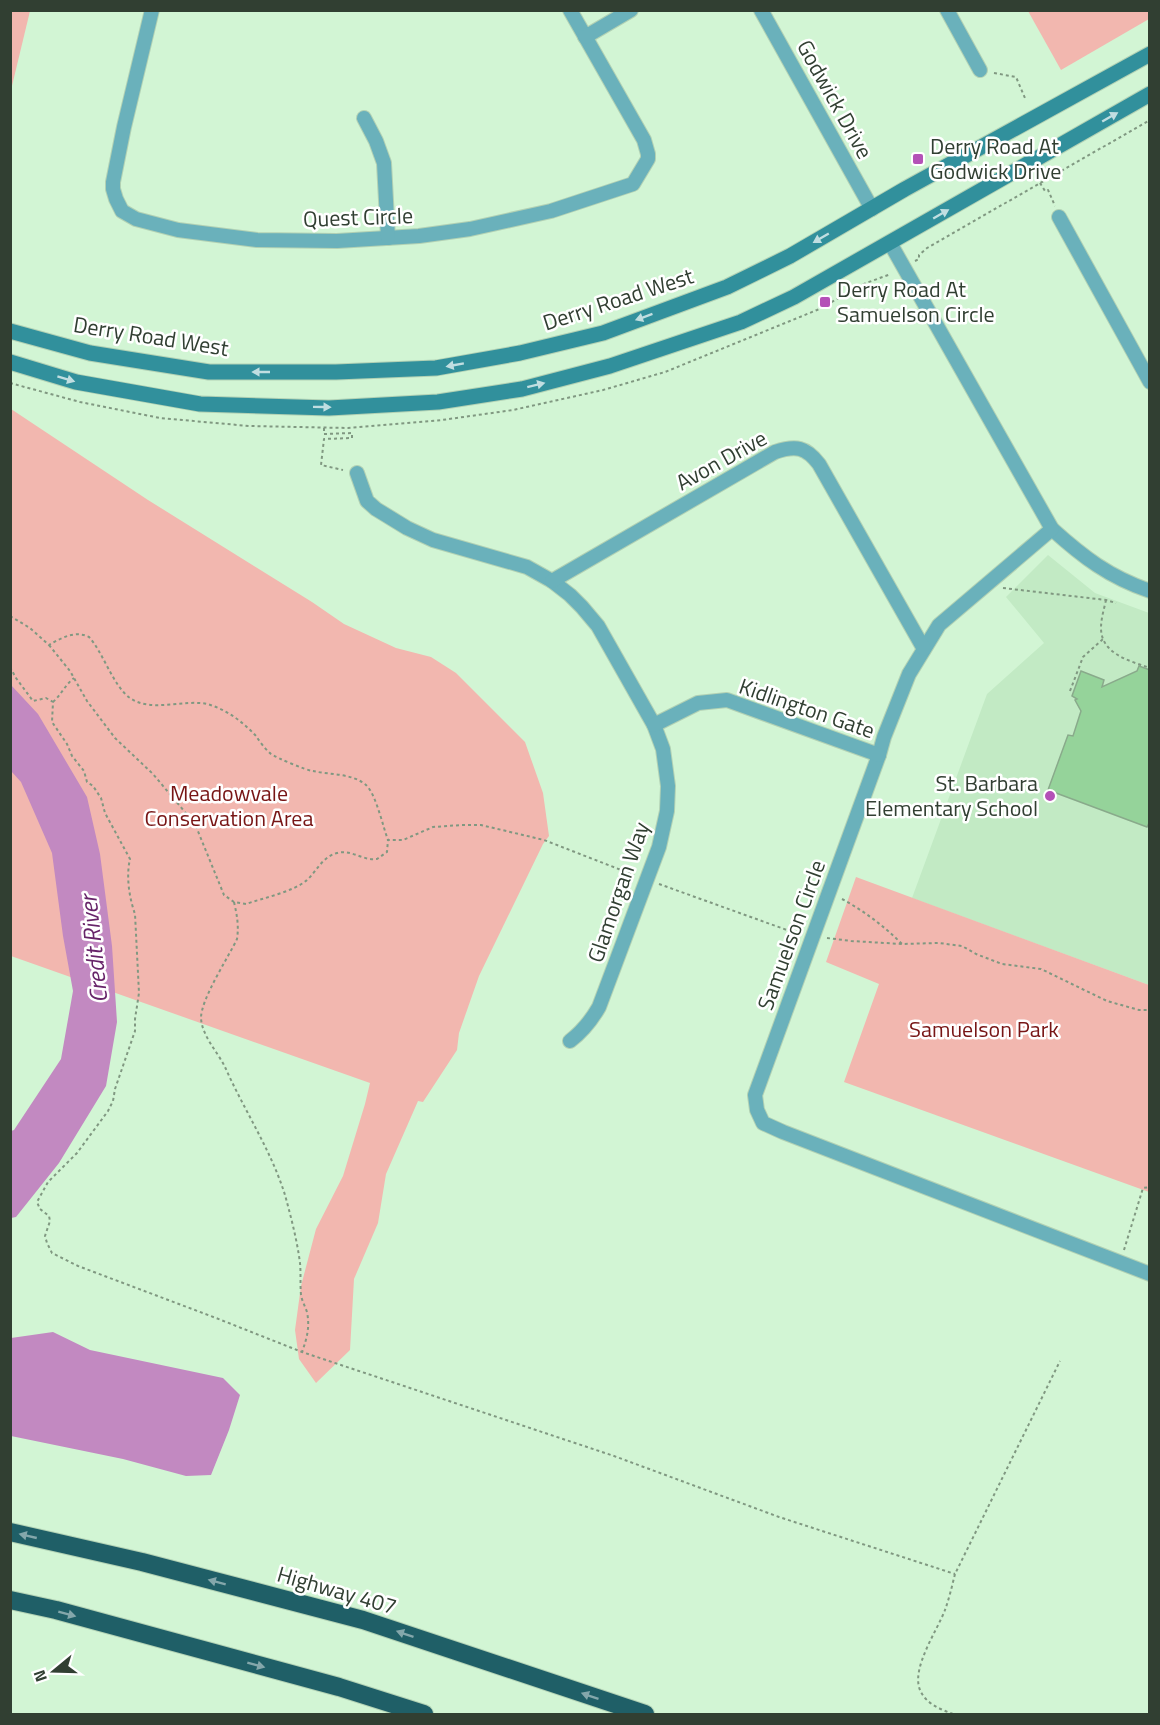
<svg xmlns="http://www.w3.org/2000/svg" width="1160" height="1725" viewBox="0 0 1160 1725" font-family="'Titillium Web',sans-serif">
	<style>
		.built { fill: #c2eac4 }
		.green { fill: #f2b7af }
		.water { fill: #c289c1 }
		.building { fill: #95d39a; stroke: #89aa8b; stroke-width: 1.5 }
		.lines { fill: none; stroke-linecap: round; stroke-linejoin: round }
		.minor-casing { stroke: #b2d1b4; stroke-width: 16 }
		.secondary-casing { stroke: #b2d1b4; stroke-width: 17 }
		.motorway-casing { stroke: #b2d1b4; stroke-width: 20 }
		.path { stroke: #809881; stroke-width: 2; stroke-dasharray: 3 3; stroke-linecap: butt }
		.minor { stroke: #6ab1bb; stroke-width: 14 }
		.secondary { stroke: #31909c; stroke-width: 15 }
		.motorway { stroke: #1f5f67; stroke-width: 18 }
		.oneway { fill: #c1dee1 }
		.oneway2 { fill: #84a7ab }
		.poi-dot { fill: #b451b7; stroke: #fff; stroke-width: 2 }
		.labels { text-anchor: middle; stroke-width: 5; stroke-linejoin: round; paint-order: stroke }
		.street-label { font-size: 22px; fill: #313f32; stroke: #fff }
		.poi-label { font-size: 22px; fill: #313f32; stroke: #fff; text-anchor: start }
		.park-label { font-size: 22px; fill: #771515; stroke: #fff }
		.water-label { font-size: 24px; font-style: italic; fill: #672469; stroke: #fff }
	</style>
	<rect width="100%" height="100%" fill="#d2f5d4"/>
	<polygon class="built" points="1048,555 1095,593 1149,613 1149,985 912,898 987,694 1044,643 1006,597"/>
	<g class="green">
		<polygon points="11,10 30,11 11,90 10,11"/>
		<polygon points="1028,11 1149,11 1149,19 1061,70"/>
		<polygon points="11,409 148,500 312,602 344,624 396,648 431,657 456,673 525,742 543,793 549,836 543,844 479,976 459,1033 457,1050 423,1102 418,1101 386,1174 378,1223 354,1279 350,1350 316,1383 299,1359 295,1330 301,1286 316,1229 343,1176 365,1104 370,1083 11,956"/>
		<polygon points="856,877 1149,985 1149,1192 844,1082 879,984 826,962"/>
	</g>
	<g class="water">
		<polygon points="11,685 38,714 87,797 100,854 112,946 117,1022 106,1086 59,1163 16,1217 11,1218 11,1131 14,1130 61,1059 73,991 63,936 52,853 21,782 11,771"/>
		<polygon points="53,1332 90,1350 223,1378 240,1395 229,1430 211,1475 186,1476 123,1459 11,1436 11,1338"/>
	</g>
	<polygon class="building" points="1139,666 1150,670 1150,821 1147,827 1048,790 1068,735 1073,736 1081,711 1075,700 1077,699 1072,696 1081,671 1104,680 1102,687 1137,671"/>
	<g class="lines">
		<g class="minor-casing">
			<g id="minor">
				<polyline points="152,10 124,127 113,182 113,189 116,199 122,211 136,219 178,230 257,240 337,241 419,236 470,229 551,211 633,184 648,159 648,154 644,140 570,10"/>
				<polyline points="761,10 872,209"/>
				<polyline points="947,10 980,70"/>
				<polyline points="585,37 631,10"/>
				<polyline points="364,118 376,141 384,163 388,238"/>
				<polyline points="1059,217 1150,382"/>
				<path d="M890 243 1052 529C1083 557 1109 577 1150 591"/>
				<path d="M357 473 367 501 376 509 407 528 433 540 527 567 552 581 570 595 582 607 598 626 654 725 663 749 668 786 667 811 659 847 599 1007C591 1021 583 1031 570 1041"/>
				<polyline points="1052,529 939,625 909,674 884,737 879,755 755,1095 757,1110 763,1123 783,1132 1150,1274"/>
				<path d="M552 581 775 452C796 445 806 447 819 464L924 649"/>
				<polyline points="654,725 698,703 727,700 879,755"/>
			</g>
		</g>
		<g class="secondary-casing">
			<g id="secondary">
				<polyline points="10,331 90,353 209,372 336,372 436,368 520,353 603,333 727,287 790,256 905,189 1150,54"/>
				<polyline points="10,362 76,382 200,404 329,408 438,402 522,389 610,366 741,322 794,297 1150,94"/>
			</g>
		</g>
		<g class="motorway-casing">
			<g id="motorway">
				<polyline points="10,1532 142,1562 363,1620 645,1714"/>
				<polyline points="10,1600 56,1610 339,1687 424,1714"/>
			</g>
		</g>
		<g class="path">
			<polyline points="994,73 1016,77 1025,98"/>
			<polyline points="1040,183 1045,191 1048,190 1055,206"/>
			<polyline points="915,261 919,259 919,255 927,248 1150,120"/>
			<polyline points="10,383 80,402 160,418 249,426 348,428 442,420 513,410 603,390 665,372 817,310 866,283 891,274"/>
			<polyline points="324,428 324,434 352,433 352,438 324,439 321,465 343,470"/>
			<polyline points="1003,588 1106,600 1116,603"/>
			<path d="M1106 600C1104 609 1101 619 1101 628 1101 654 1130 661 1150 668"/>
			<path d="M10 616 30 628 49 645C61 638 75 630 89 637 103 652 113 686 130 698 151 713 185 699 207 704 226 709 243 722 256 736 260 742 265 749 271 754 277 758 305 770 313 771 330 775 352 773 366 785 376 794 383 827 388 840H403L433 827 462 825H481L544 840 634 875"/>
			<path d="M49 645 70 671 87 701 115 738 153 774 195 824 224 895 234 902 246 904C263 898 293 892 307 880 317 871 322 857 337 853 351 849 363 861 377 859L387 852 388 840"/>
			<path d="M10 667 16 678 33 701 46 698 53 702 52 722 67 744 72 756 84 771 87 782 93 786 101 798 105 813 130 859C126 876 129 897 135 914L139 993 135 1019V1031L115 1089 113 1101 108 1111 77 1153 48 1182 37 1202 40 1209 49 1216 50 1221 45 1236 47 1243 52 1253 78 1266 216 1318 302 1352 614 1456 779 1517 955 1574"/>
			<polyline points="1070,691 1083,657 1103,639"/>
			<path d="M53 702C61 695 65 685 74 678"/>
			<polyline points="659,884 798,934"/>
			<path d="M842 899C864 911 884 926 902 944"/>
			<path d="M234 902C237 915 239 926 237 939 228 958 201 999 201 1018 202 1036 217 1051 225 1067 244 1110 271 1150 285 1195 291 1217 297 1240 300 1263 301 1273 300 1284 301 1295 302 1301 305 1306 307 1312 310 1327 307 1338 302 1352"/>
			<polyline points="827,938 851,941 902,944 939,943 962,946 976,954 1002,964 1041,969 1107,1001 1139,1010 1150,1010"/>
			<polyline points="1124,1250 1143,1188 1150,1187"/>
			<path d="M953 1714C940 1709 926 1704 920 1690 911 1668 937 1631 945 1610 949 1599 952 1586 955 1574L1060 1361"/>
		</g>
		<use href="#minor" class="minor"/>
		<use href="#secondary" class="secondary"/>
		<use href="#motorway" class="motorway"/>
	</g>
	<defs><path id="oneway-solid" d="M-6-.8H1V-3.2L6.5 0L1 3.2V.8H-6Z" transform="scale(1.5)"/></defs>
	<g class="oneway">
		<use href="#oneway-solid" transform="translate(1110 117) rotate(-30)"/>
		<use href="#oneway-solid" transform="translate(941 214) rotate(-30)"/>
		<use href="#oneway-solid" transform="translate(821 238) rotate(150)"/>
		<use href="#oneway-solid" transform="translate(644 317) rotate(160)"/>
		<use href="#oneway-solid" transform="translate(455 365) rotate(170)"/>
		<use href="#oneway-solid" transform="translate(261 372) rotate(-180)"/>
		<use href="#oneway-solid" transform="translate(66 379) rotate(17)"/>
		<use href="#oneway-solid" transform="translate(536 385) rotate(-14)"/>
		<use href="#oneway-solid" transform="translate(322 407) rotate(1)"/>
	</g>
	<g class="oneway2">
		<use href="#oneway-solid" transform="translate(28 1536) rotate(-167)"/>
		<use href="#oneway-solid" transform="translate(217 1582) rotate(-165)"/>
		<use href="#oneway-solid" transform="translate(67 1614) rotate(15)"/>
		<use href="#oneway-solid" transform="translate(405 1634) rotate(-161)"/>
		<use href="#oneway-solid" transform="translate(256 1665) rotate(15)"/>
		<use href="#oneway-solid" transform="translate(590 1696) rotate(-161)"/>
	</g>
	<g class="poi-dot">
		<rect x="912" y="153" width="12" height="12" rx="3"/>
		<rect x="819" y="296" width="12" height="12" rx="3"/>
		<circle cx="1050" cy="796" r="6"/>
	</g>
	<g class="labels">
		<g class="street-label">
			<text transform="translate(835 99) rotate(61)" y="8">Godwick Drive</text>
			<text transform="translate(358 217) rotate(-2)" y="8">Quest Circle</text>
			<text transform="translate(618 299) rotate(-18)" y="8">Derry Road West</text>
			<text transform="translate(151 336) rotate(9)" y="8">Derry Road West</text>
			<text transform="translate(721 460) rotate(-29)" y="8">Avon Drive</text>
			<text transform="translate(807 708) rotate(19)" y="8">Kidlington Gate</text>
			<text transform="translate(618 892) rotate(-71)" y="8">Glamorgan Way</text>
			<text transform="translate(791 935) rotate(-70)" y="8">Samuelson Circle</text>
			<text transform="translate(337 1590) rotate(16)" y="8">Highway 407</text>
		</g>
		<g class="poi-label">
			<text x="930" y="154">Derry Road At<tspan x="930" dy="25">Godwick Drive</tspan></text>
			<text x="837" y="297">Derry Road At<tspan x="837" dy="25">Samuelson Circle</tspan></text>
			<text x="1038" y="791" text-anchor="end">St. Barbara<tspan x="1038" dy="25">Elementary School</tspan></text>
		</g>
		<g class="park-label">
			<text x="229" y="801">Meadowvale<tspan x="229" dy="25">Conservation Area</tspan></text>
			<text x="984" y="1037">Samuelson Park</text>
		</g>
		<g class="water-label">
			<text transform="translate(94 949) rotate(-96)" y="8">Credit River</text>
		</g>
	</g>
	<rect width="1160" height="1725" fill="none" stroke="#313f32" stroke-width="24"/>
	<g transform="translate(54 1671) rotate(251)" stroke="#ffffff" stroke-width="4.5" paint-order="stroke">
	<path d="M0-4.5L10 22L0 15L-10 22Z" fill="#313f32"/>
	<text y="-9" font-size="16" font-weight="bold" text-anchor="middle" fill="#313f32">N</text>
	</g>
</svg>
